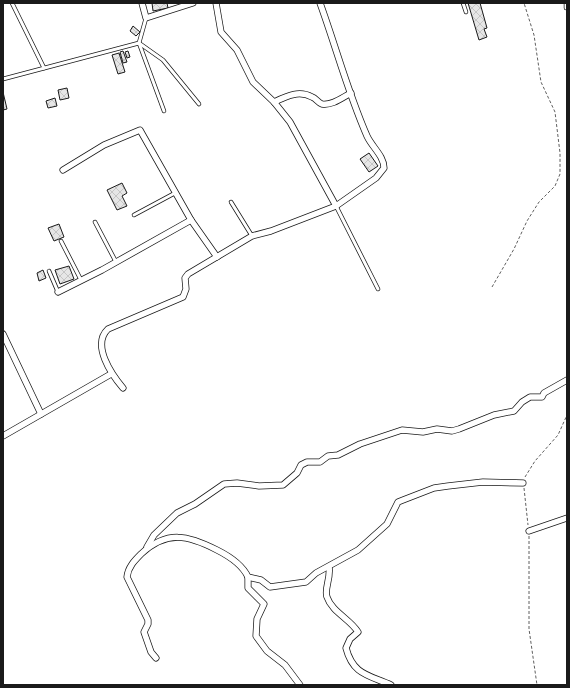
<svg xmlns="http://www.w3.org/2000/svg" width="570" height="688" viewBox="0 0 570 688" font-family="Raleway,sans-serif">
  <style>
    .building { fill: url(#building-cross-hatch); stroke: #1a1a1a }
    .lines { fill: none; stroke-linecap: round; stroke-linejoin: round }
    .lane-casing { stroke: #1a1a1a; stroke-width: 4.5 }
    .street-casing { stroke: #1a1a1a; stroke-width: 7 }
    .path { stroke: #5f5f5f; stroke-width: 1; stroke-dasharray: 3 2; stroke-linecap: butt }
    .lane { stroke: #fff; stroke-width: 3 }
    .street { stroke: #fff; stroke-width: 5.5 }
  </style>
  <defs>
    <pattern id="building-cross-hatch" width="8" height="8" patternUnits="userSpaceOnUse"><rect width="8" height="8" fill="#e6e6e6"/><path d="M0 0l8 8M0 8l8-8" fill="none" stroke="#c5c5c5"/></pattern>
  </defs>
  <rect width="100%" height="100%" fill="#fff"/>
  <g class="building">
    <polygon points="152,3 167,3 168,8 153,11"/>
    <polygon points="468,3 480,3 487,28 484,29 487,37 479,40"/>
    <polygon points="133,26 140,32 136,36 130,31"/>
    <polygon points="123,51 127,62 123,63 120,52"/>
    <polygon points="128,51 130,57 127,58 125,52"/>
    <polygon points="119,53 125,72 118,74 112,55"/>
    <polygon points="67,88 69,98 60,100 58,90"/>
    <polygon points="3,92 7,109 3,110"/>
    <polygon points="55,98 57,106 48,108 46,101"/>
    <polygon points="369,153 378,166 369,172 360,159"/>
    <polygon points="122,183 127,193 122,196 127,206 117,210 107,190"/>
    <polygon points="59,224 64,237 54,241 48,228"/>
    <polygon points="69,266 74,279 60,284 55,270"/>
    <polygon points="43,270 46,278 39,281 37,273"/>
  </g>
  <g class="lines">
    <g class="lane-casing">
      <g id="lane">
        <polyline points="12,3 44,68"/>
        <polyline points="463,3 466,12"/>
        <polyline points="566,3 566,8"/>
        <polyline points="146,18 139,43 164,111"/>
        <polyline points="3,79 139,43 163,60 199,104"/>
        <polyline points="231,202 252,236"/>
        <polyline points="336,206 378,289"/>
        <polyline points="134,215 175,193"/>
        <polyline points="95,222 116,262"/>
        <polyline points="61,241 81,280"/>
        <polyline points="49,271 58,292"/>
      </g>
    </g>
    <g class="street-casing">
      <g id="street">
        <polyline points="142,3 146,18 193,3"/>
        <polyline points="216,3 221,32 237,50 253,82 274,102 290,122 336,206"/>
        <path d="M274,102C287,96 299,90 312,97C316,98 318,103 322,104C332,106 343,97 351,93"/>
        <polyline points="63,170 104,145 140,130 191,220 217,257"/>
        <polyline points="58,292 102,270 191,220"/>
        <polyline points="3,334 41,414"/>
        <path d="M123,388C112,375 91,345 108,329L183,297L186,289L185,278L188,274L252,236L271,231L336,206L376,178L384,168C384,156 372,147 367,136C348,93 336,47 320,3"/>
        <polyline points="3,436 111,374"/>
        <polyline points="529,531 567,518"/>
        <polyline points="147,547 154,535 177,513 195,504 224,484 237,483 259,486 283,485 297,473 301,465 307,462 320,462 328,456 338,455 360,444 402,430 423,432 437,429 452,431 459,429 494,415 514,411 522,402 530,397 542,397 544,393 567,380"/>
        <path d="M329,567C331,578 324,589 327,597C332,612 350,619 358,632L350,639L346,648C353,675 369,675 391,685"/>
        <polyline points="248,577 248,588 264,604 257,619 256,636 267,651 285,665 300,685"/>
        <path d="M156,658L151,652L144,632L148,624V620L127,577C128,567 135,560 141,554C167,530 188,535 217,550C229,556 242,564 248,577L261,580L270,587L306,582L316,573L358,550L387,524L398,502L403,500L434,488L448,486L483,482L523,483"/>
      </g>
    </g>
    <g class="path">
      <polyline points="492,287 514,249 527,221 539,202 555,186 560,174 560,153 555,112 541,82 534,35 524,3"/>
      <polyline points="525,477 535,461 558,435 567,415"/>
      <polyline points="524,488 528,525"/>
      <polyline points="529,536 529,629 537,685"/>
    </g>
    <use href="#lane" class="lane"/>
    <use href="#street" class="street"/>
  </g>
  <rect width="570" height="688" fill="none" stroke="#1a1a1a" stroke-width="8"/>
</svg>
